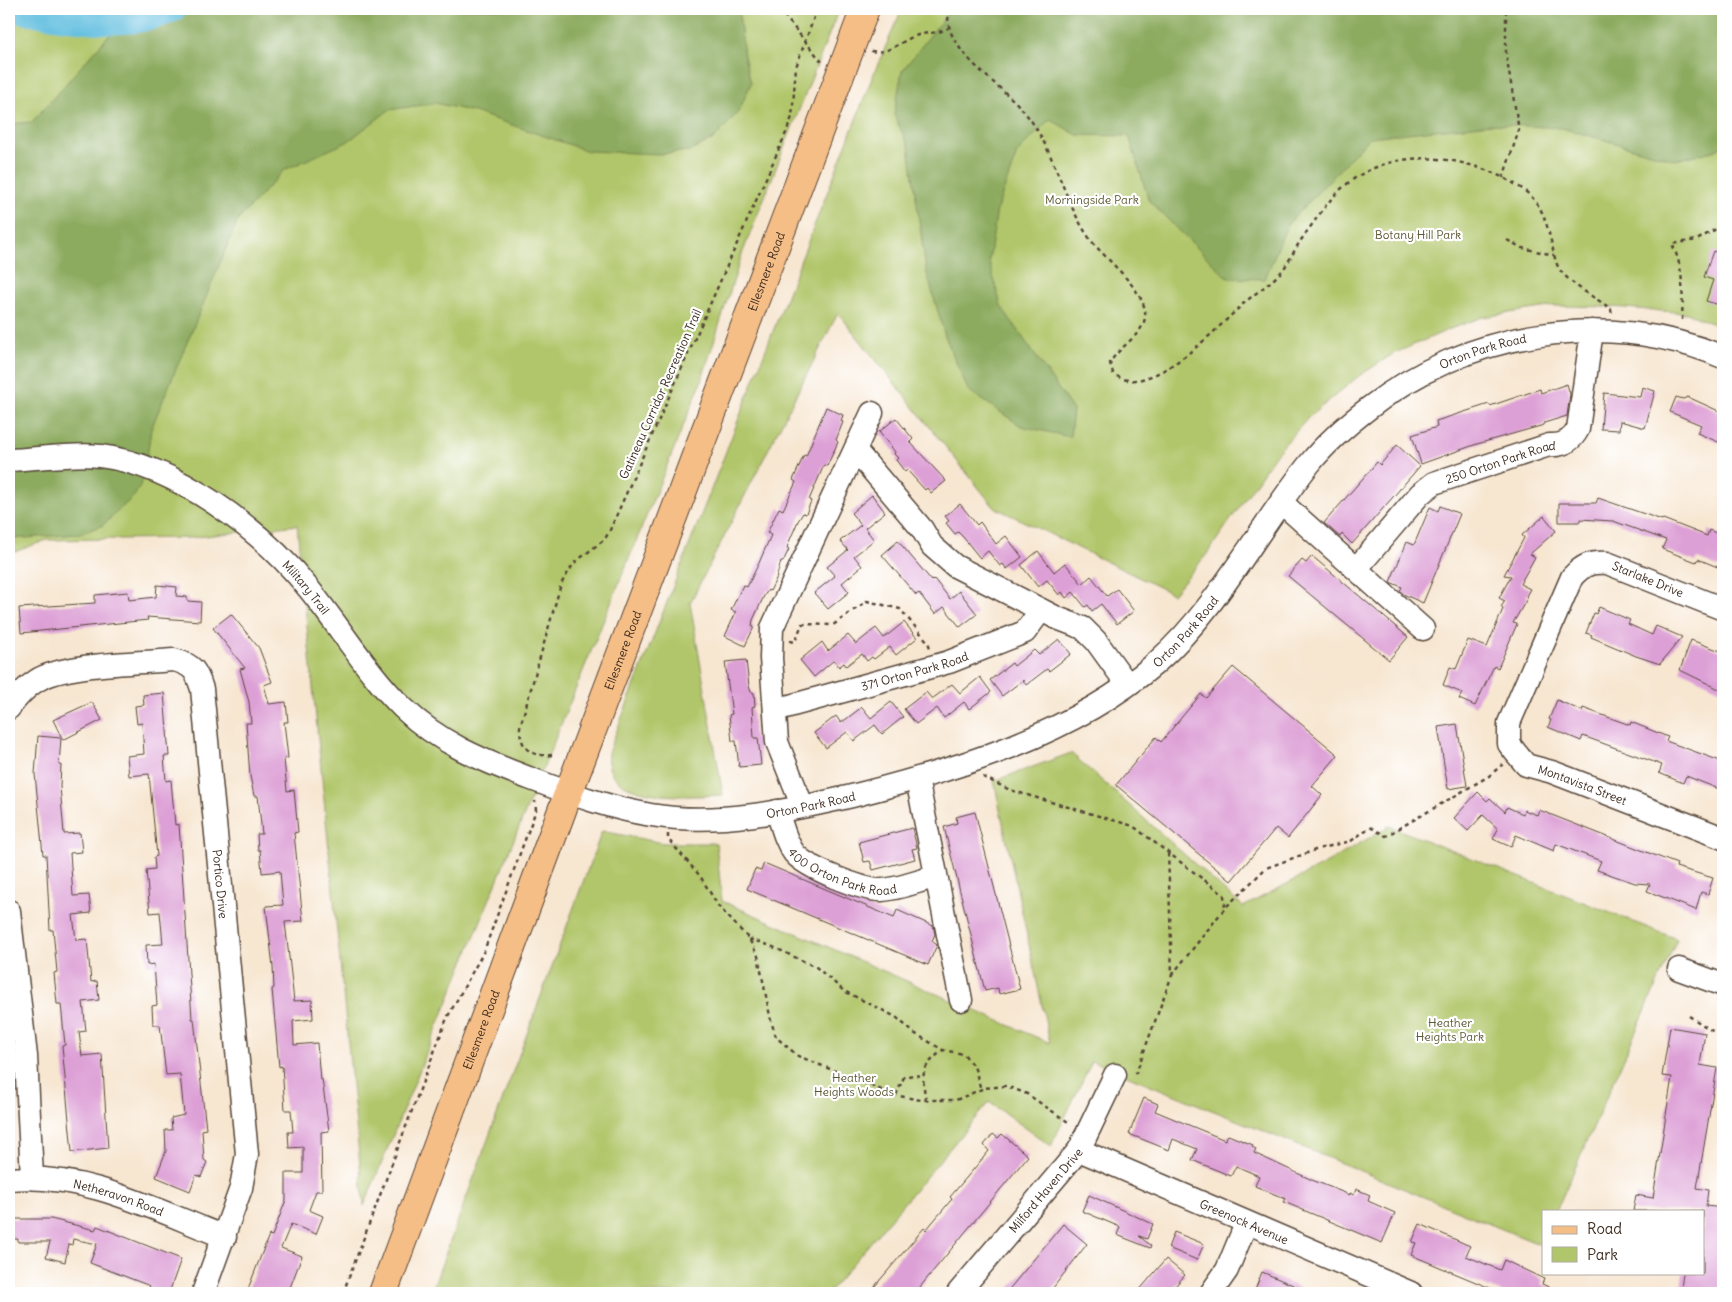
<svg xmlns="http://www.w3.org/2000/svg" width="1732" height="1302" viewBox="0 0 1732 1302" font-family="Delius,sans-serif">
  <style>
    .green { fill: #b1c66b; stroke: #767844 }
    .forest { fill: #8cab5f; stroke: #646a3e }
    .lines { fill: none; stroke-linecap: round; stroke-linejoin: round }
    .river { stroke: #61bedf; stroke-width: 26 }
    .building { fill: #dda0d6 }
    .minor-casing { stroke: #574639; stroke-width: 25 }
    .major-casing { stroke: #574639; stroke-width: 30 }
    .path { stroke: #574639; stroke-width: 2.5; stroke-dasharray: 4 4; stroke-linecap: butt }
    .minor { stroke: #fff; stroke-width: 22 }
    .major { stroke: #f6be87; stroke-width: 28 }
    .labels { text-anchor: middle; dominant-baseline: central; stroke-width: 4.5; stroke-linejoin: round; paint-order: stroke }
    .park-label { font-size: 12px; fill: #5e5935; stroke: #fff }
    .street-label { font-size: 12px; fill: #3b2a1e; stroke: #fff }
  </style>
  <rect width="100%" height="100%" fill="#fff"/>
  <filter id="ink" filterUnits="userSpaceOnUse"><feTurbulence type="fractalNoise" baseFrequency=".02" numOctaves="2"/><feDisplacementMap in="SourceGraphic" scale="10" xChannelSelector="R" yChannelSelector="G"/><feConvolveMatrix kernelMatrix="1 2 1 2 8 2 1 2 1" color-interpolation-filters="sRGB"/></filter>
  <filter id="wash" filterUnits="userSpaceOnUse"><feTurbulence type="fractalNoise" baseFrequency=".0096" numOctaves="4" result="noise"/><feDisplacementMap in="SourceGraphic" scale="20" xChannelSelector="R" yChannelSelector="G"/><feGaussianBlur stdDeviation="1.12" result="paint"/><feColorMatrix in="noise" values="0 0 0 0 0 0 0 0 0 0 0 0 0 0 0 0 0 1.4 0 .05"/><feComposite in="paint" operator="in"/></filter>
  <g filter="url(#wash)">
    <rect width="100%" height="100%" fill="#f7e6d0"/>
    <g class="green">
      <polygon points="9,9 839,9 742,254 700,385 364,1206 297,525 189,538 47,540 9,554"/>
      <path d="M902,9H1723V328L1687,313L1612,307L1555,306L1483,317L1450,329L1393,354L1359,376L1309,417L1276,454L1207,554L1173,594L994,507L838,313L690,603L723,795C692,796 601,804 608,753L874,73Z"/>
      <polygon points="1071,753 1243,907 1327,863 1389,826 1677,939 1556,1211 1543,1211 1543,1240 1541,1245 1092,1061 1051,1146 989,1102 828,1293 431,1293 602,831 663,843 716,843 722,901 1050,1043 994,781"/>
    </g>
    <g class="forest">
      <polygon points="132,9 735,9 739,14 744,56 751,83 739,111 714,139 690,151 660,154 588,151 474,112 435,103 389,110 347,142 284,170 238,220 151,429 144,478 135,495 103,525 80,534 9,539 9,124 32,122"/>
      <polygon points="951,9 1723,9 1723,143 1717,150 1675,160 1562,128 1491,124 1370,137 1287,225 1265,279 1228,278 1149,201 1129,136 1077,135 1050,119 1017,153 997,209 989,261 1001,306 1073,410 1070,437 1021,426 968,390 945,336 926,270 909,147 894,115 902,71"/>
    </g>
    <g class="lines">
      <path class="river" d="M9,9C59,16 126,33 173,9"/>
    </g>
    <g id="blocks">
      <g class="building">
        <polygon points="1713,251 1723,255 1723,306 1706,301 1713,280 1704,277"/>
        <polygon points="1567,384 1570,394 1567,416 1544,423 1544,425 1477,444 1421,464 1412,435 1437,427 1436,421 1489,404 1490,406 1540,389 1541,393"/>
        <polygon points="1642,387 1655,391 1645,428 1620,421 1619,430 1601,429 1604,393 1640,397"/>
        <polygon points="1676,397 1683,399 1688,397 1723,413 1723,444 1697,433 1701,425 1670,412"/>
        <polygon points="826,407 843,415 841,421 843,422 836,440 838,442 827,466 824,465 809,500 811,501 806,514 803,513 798,521 789,542 787,548 789,549 783,562 781,561 776,579 770,591 768,590 764,596 753,620 752,626 754,627 745,646 725,636 736,612 731,610 743,585 747,587 759,563 771,535 767,533 779,508 783,510 796,482 793,480 804,455 806,456"/>
        <polygon points="896,418 913,439 910,442 946,481 931,493 927,488 925,490 907,470 905,472 896,460 898,458 894,454 895,452 879,432"/>
        <polygon points="1397,445 1420,466 1352,544 1342,534 1340,537 1324,523 1377,462 1380,465"/>
        <polygon points="872,495 885,512 865,528 874,540 854,556 862,566 842,583 849,592 828,609 814,593 835,576 827,567 848,550 840,541 861,525 851,513"/>
        <polygon points="1598,498 1662,520 1663,519 1707,536 1709,530 1723,536 1723,559 1720,568 1698,559 1696,562 1662,549 1666,540 1613,521 1580,519 1580,522 1559,522 1559,503 1596,503"/>
        <polygon points="960,504 977,525 980,522 996,544 1006,536 1022,557 1007,569 1003,564 1000,566 988,551 980,558 963,537 958,532 955,534 946,523 949,521 945,516"/>
        <polygon points="1440,506 1460,514 1423,603 1405,595 1400,591 1402,587 1390,582 1407,542 1414,545 1430,507 1438,511"/>
        <polygon points="1544,516 1556,531 1530,554 1535,557 1520,584 1530,589 1526,596 1528,597 1513,623 1517,624 1498,668 1494,666 1475,706 1459,699 1462,693 1443,685 1450,667 1456,669 1468,640 1487,647 1503,609 1501,607 1505,601 1499,598 1511,576 1504,575 1524,538 1522,535"/>
        <polygon points="898,541 932,581 934,579 950,599 959,591 977,614 960,627 944,607 935,614 919,593 916,595 882,555"/>
        <polygon points="1038,551 1054,572 1065,563 1082,584 1091,576 1107,596 1117,589 1134,611 1117,624 1101,604 1092,611 1088,605 1085,607 1073,592 1066,598 1062,592 1059,595 1047,580 1038,587 1021,565"/>
        <polygon points="1312,556 1408,637 1389,660 1288,576 1302,560 1306,563"/>
        <polygon points="157,585 177,587 176,596 187,597 187,601 201,602 200,621 147,617 148,620 21,633 19,608 95,603 95,595 128,592 129,600 156,597"/>
        <polygon points="1599,607 1630,620 1628,624 1652,635 1656,626 1682,637 1660,664 1636,656 1591,637 1592,635 1586,633 1594,613 1596,614"/>
        <polygon points="231,614 259,648 272,682 264,685 269,704 286,702 288,722 284,722 288,758 284,759 287,791 294,790 298,832 294,833 303,921 285,922 294,1001 312,1000 313,1019 293,1021 294,1045 317,1043 320,1080 322,1079 329,1131 321,1132 322,1191 316,1191 309,1210 323,1216 316,1234 291,1224 281,1248 302,1256 288,1293 259,1293 248,1289 269,1235 272,1236 286,1200 286,1173 303,1173 303,1147 289,1148 288,1132 293,1132 291,1110 285,1110 282,1066 279,1067 272,989 274,988 273,967 266,906 283,905 280,871 262,873 260,850 258,850 257,834 262,834 258,796 254,796 250,776 246,723 251,723 249,702 240,669 245,668 213,628"/>
        <polygon points="904,622 917,638 896,655 890,647 874,659 872,657 867,661 862,654 846,666 844,663 839,667 834,660 814,677 800,660 822,642 828,651 848,635 856,644 876,628 884,638"/>
        <polygon points="1059,639 1071,654 1049,671 1047,669 1026,685 1023,680 1002,696 990,680 1012,663 1014,666 1034,650 1039,655"/>
        <polygon points="1691,640 1723,652 1723,691 1680,670"/>
        <polygon points="746,660 749,686 751,692 754,693 755,706 752,707 754,738 758,738 761,765 739,767 736,741 732,741 729,715 732,714 725,662"/>
        <polygon points="1233,667 1338,755 1312,786 1322,795 1288,838 1276,828 1231,881 1116,785 1156,737 1161,742 1201,694 1206,698"/>
        <polygon points="980,677 991,692 969,709 964,702 944,718 937,708 916,724 904,709 926,692 932,699 952,684 960,693"/>
        <polygon points="164,693 169,756 164,756 166,781 171,780 175,825 179,824 192,1019 194,1019 206,1129 202,1130 204,1160 207,1162 201,1177 196,1175 190,1191 156,1177 166,1151 165,1130 172,1130 171,1118 184,1115 180,1074 166,1075 160,1025 153,1025 152,1006 157,1005 154,964 147,965 146,945 163,944 160,912 150,913 146,870 155,869 154,857 157,856 149,774 129,776 127,756 144,754 142,723 137,724 135,706 144,705 143,695"/>
        <polygon points="1557,700 1582,711 1583,708 1616,720 1630,725 1631,722 1668,737 1666,741 1723,762 1723,777 1719,789 1686,776 1683,783 1659,773 1662,765 1583,736 1581,741 1548,727 1551,720 1549,719"/>
        <polygon points="92,702 102,720 63,740 53,720"/>
        <polygon points="891,702 903,717 882,734 875,725 854,741 847,732 826,748 814,733 836,716 841,723 862,707 871,718"/>
        <polygon points="1457,724 1467,786 1448,789 1438,727"/>
        <polygon points="38,736 61,738 59,765 61,765 60,786 64,834 80,833 82,852 70,853 73,896 89,895 91,913 73,915 76,940 87,939 91,982 97,981 99,1000 83,1002 86,1031 79,1032 82,1056 102,1054 108,1148 72,1152 62,1046 65,1045 61,1004 57,1004 54,973 57,972 53,930 50,930 46,855 43,855 35,774"/>
        <polygon points="1478,792 1487,801 1490,798 1505,812 1507,807 1523,814 1524,810 1537,815 1539,810 1677,864 1676,867 1713,878 1708,894 1701,892 1696,910 1647,891 1650,884 1635,883 1597,870 1601,861 1556,844 1554,851 1516,835 1511,847 1493,839 1498,829 1483,815 1468,831 1454,818"/>
        <polygon points="975,812 1020,989 999,994 998,988 985,991 944,827 957,823 956,817"/>
        <polygon points="912,828 917,848 912,849 915,859 873,870 870,861 864,862 859,842"/>
        <polygon points="764,863 894,918 897,910 933,926 935,934 932,941 937,945 928,965 747,889 755,869 761,871"/>
        <polygon points="1670,1027 1705,1033 1700,1065 1717,1068 1697,1188 1708,1190 1706,1206 1723,1208 1723,1273 1720,1293 1681,1289 1683,1273 1703,1273 1703,1211 1633,1211 1636,1195 1653,1198 1672,1077 1662,1076"/>
        <polygon points="1144,1098 1158,1104 1155,1111 1225,1140 1228,1135 1253,1145 1252,1147 1256,1149 1254,1153 1312,1180 1350,1195 1350,1193 1354,1195 1356,1189 1370,1195 1368,1201 1395,1213 1382,1243 1284,1202 1286,1199 1255,1186 1259,1176 1236,1166 1231,1176 1192,1160 1197,1149 1173,1139 1169,1150 1129,1134"/>
        <polygon points="993,1134 998,1138 1002,1134 1028,1156 915,1293 869,1293 924,1228 926,1230 952,1199 950,1197 989,1151 984,1145"/>
        <polygon points="1089,1195 1153,1224 1147,1239 1139,1236 1151,1246 1150,1248 1117,1235 1120,1227 1082,1211"/>
        <polygon points="10,1219 51,1219 95,1230 97,1226 181,1259 169,1293 147,1293 150,1286 90,1263 97,1244 73,1239 72,1245 69,1244 65,1262 46,1257 50,1242 18,1242 18,1239 10,1239"/>
        <polygon points="1063,1224 1087,1244 1049,1293 1006,1293"/>
        <polygon points="1420,1224 1470,1246 1466,1256 1500,1270 1504,1260 1544,1279 1542,1284 1562,1293 1502,1293 1411,1255 1416,1243 1412,1242"/>
        <polygon points="1174,1232 1204,1244 1197,1260 1168,1248"/>
        <polygon points="1166,1259 1185,1275 1169,1293 1137,1293"/>
        <polygon points="1262,1272 1312,1293 1262,1293 1255,1290"/>
      </g>
    </g>
  </g>
  <g filter="url(#ink)">
    <use href="#blocks" fill-opacity="0" stroke="#574639" stroke-width="1"/>
    <g class="lines">
      <g class="minor-casing">
        <g id="minor">
          <polyline points="856,451 922,529 932,546 955,566 1057,618 1083,628 1096,641 1127,684"/>
          <path id="s1" d="M9,460C35,459 75,453 100,456C176,465 262,530 309,589C341,628 367,673 403,708C438,742 481,760 526,777C566,792 608,808 651,815C717,826 788,811 852,796C955,770 1074,734 1156,663C1220,606 1257,529 1310,463C1327,442 1348,424 1369,408C1468,331 1606,308 1723,357"/>
          <polyline points="1282,503 1423,629"/>
          <path id="s2" d="M1357,568L1420,494L1434,483L1549,445C1562,446 1572,441 1578,429L1592,331"/>
          <path id="s3" d="M1723,609L1607,563C1590,562 1583,565 1572,577L1509,723V744L1516,753L1526,765L1552,772L1723,838"/>
          <path id="s4" d="M9,708C17,697 25,688 36,681C63,663 140,663 174,660C193,665 196,670 202,689L247,1154L241,1188L203,1293"/>
          <path id="s5" d="M775,710L949,662L1025,632L1041,610"/>
          <polyline points="917,779 961,1000"/>
          <polyline points="802,805 777,742 771,658 772,628 872,413"/>
          <path id="s6" d="M777,811C782,825 785,841 794,853C806,868 864,891 882,890C899,889 918,881 935,877"/>
          <polyline points="9,911 26,1056 32,1177"/>
          <polyline points="1679,969 1723,985"/>
          <path id="s7" d="M1079,1150L1411,1293"/>
          <path id="s8" d="M9,1179C85,1172 155,1210 225,1237"/>
          <path id="s9" d="M958,1293L1079,1150L1115,1075"/>
          <polyline points="1211,1293 1227,1270 1246,1224"/>
        </g>
      </g>
      <g class="major-casing">
        <g id="major">
          <path id="s10" d="M383,1293L568,794L865,9"/>
        </g>
      </g>
      <g class="path">
        <polyline points="779,9 822,62"/>
        <path d="M950,9C937,45 1000,84 1021,108C1055,146 1061,198 1090,239C1104,258 1142,287 1145,311C1148,334 1119,345 1110,363L1113,373C1147,404 1219,326 1243,304C1255,293 1270,284 1281,272C1288,264 1293,253 1299,243C1308,230 1318,216 1328,203C1372,148 1445,149 1504,178C1539,196 1543,209 1552,245C1554,253 1555,263 1560,270C1572,286 1595,297 1611,309L1612,315"/>
        <path d="M871,51C890,55 901,40 918,35C929,32 938,34 948,28"/>
        <polyline points="1503,178 1519,130 1506,55 1506,9"/>
        <polyline points="1507,240 1522,248 1554,255"/>
        <path d="M1682,320C1683,294 1684,268 1672,244L1697,240L1723,225"/>
        <polyline points="790,641 795,642 802,624 833,625 867,601 900,609 928,642 930,648"/>
        <path d="M552,755C531,757 520,749 520,727L561,584L574,563L605,539L610,530L786,133L792,117L796,67L817,9"/>
        <polyline points="983,777 1010,790 1133,826 1224,895 1225,908"/>
        <polyline points="668,834 668,839 700,876 719,907 749,939 758,956 771,1021 776,1037 798,1056 894,1095 921,1100 956,1100 984,1088 1007,1086 1027,1094 1071,1124"/>
        <polyline points="749,939 771,946 816,967 844,991 896,1017 914,1033 943,1050"/>
        <polyline points="1172,975 1225,908 1266,868 1318,849 1351,841 1370,827 1386,836 1489,776 1503,764"/>
        <polyline points="1689,1016 1714,1032 1723,1033"/>
        <polyline points="1134,1073 1136,1073 1172,975 1168,851"/>
        <polyline points="896,1095 904,1077 913,1075 924,1076"/>
        <path d="M926,1100C921,1073 921,1068 943,1050L964,1054L975,1069L981,1090"/>
        <polyline points="343,1293 447,1018 484,951 536,810 535,801"/>
      </g>
      <use href="#minor" class="minor"/>
      <use href="#major" class="major"/>
    </g>
  </g>
  <g class="labels">
    <g class="park-label">
      <text x="1092" y="199">Morningside Park</text>
      <text x="1418" y="234">Botany Hill Park</text>
      <text x="1450" y="1022">Heather<tspan x="1450" dy="14">Heights Park</tspan></text>
      <text x="854" y="1077">Heather<tspan x="854" dy="14">Heights Woods</tspan></text>
    </g>
    <g class="street-label">
      <text stroke="none"><textPath href="#s10" startOffset="1091">Ellesmere Road</textPath></text>
      <text stroke="none"><textPath href="#s1" startOffset="1769">Orton Park Road</textPath></text>
      <text transform="translate(660 394) rotate(-66)">Gatineau Corridor Recreation Trail</text>
      <text stroke="none"><textPath href="#s2" startOffset="185">250 Orton Park Road</textPath></text>
      <text transform="translate(1648 579) rotate(22)">Starlake Drive</text>
      <text stroke="none"><textPath href="#s1" startOffset="341">Military Trail</textPath></text>
      <text stroke="none"><textPath href="#s1" startOffset="1350">Orton Park Road</textPath></text>
      <text stroke="none"><textPath href="#s10" startOffset="686">Ellesmere Road</textPath></text>
      <text stroke="none"><textPath href="#s5" startOffset="145">371 Orton Park Road</textPath></text>
      <text stroke="none"><textPath href="#s3" startOffset="431">Montavista Street</textPath></text>
      <text stroke="none"><textPath href="#s1" startOffset="930">Orton Park Road</textPath></text>
      <text stroke="none"><textPath href="#s6" startOffset="99">400 Orton Park Road</textPath></text>
      <text stroke="none"><textPath href="#s4" startOffset="418">Portico Drive</textPath></text>
      <text stroke="none"><textPath href="#s10" startOffset="281">Ellesmere Road</textPath></text>
      <text stroke="none"><textPath href="#s9" startOffset="135">Milford Haven Drive</textPath></text>
      <text stroke="none"><textPath href="#s8" startOffset="112">Netheravon Road</textPath></text>
      <text stroke="none"><textPath href="#s7" startOffset="180">Greenock Avenue</textPath></text>
    </g>
  </g>
  <rect width="1732" height="1302" fill="none" stroke="#fff" stroke-width="30"/>
  <rect x="1542" y="1210" width="162" height="65" fill="#ffffff" stroke="#b1aaa5"/>
  <rect x="1552" y="1226" width="25" height="8" fill="#f6be87" stroke="#b1aaa5"/>
  <text x="1587" y="1234" font-size="15" fill="#3b2a1e">Road</text>
  <rect x="1552" y="1247" width="25" height="15" fill="#b1c66b" stroke="#b1aaa5"/>
  <text x="1587" y="1260" font-size="15" fill="#3b2a1e">Park</text>
</svg>
